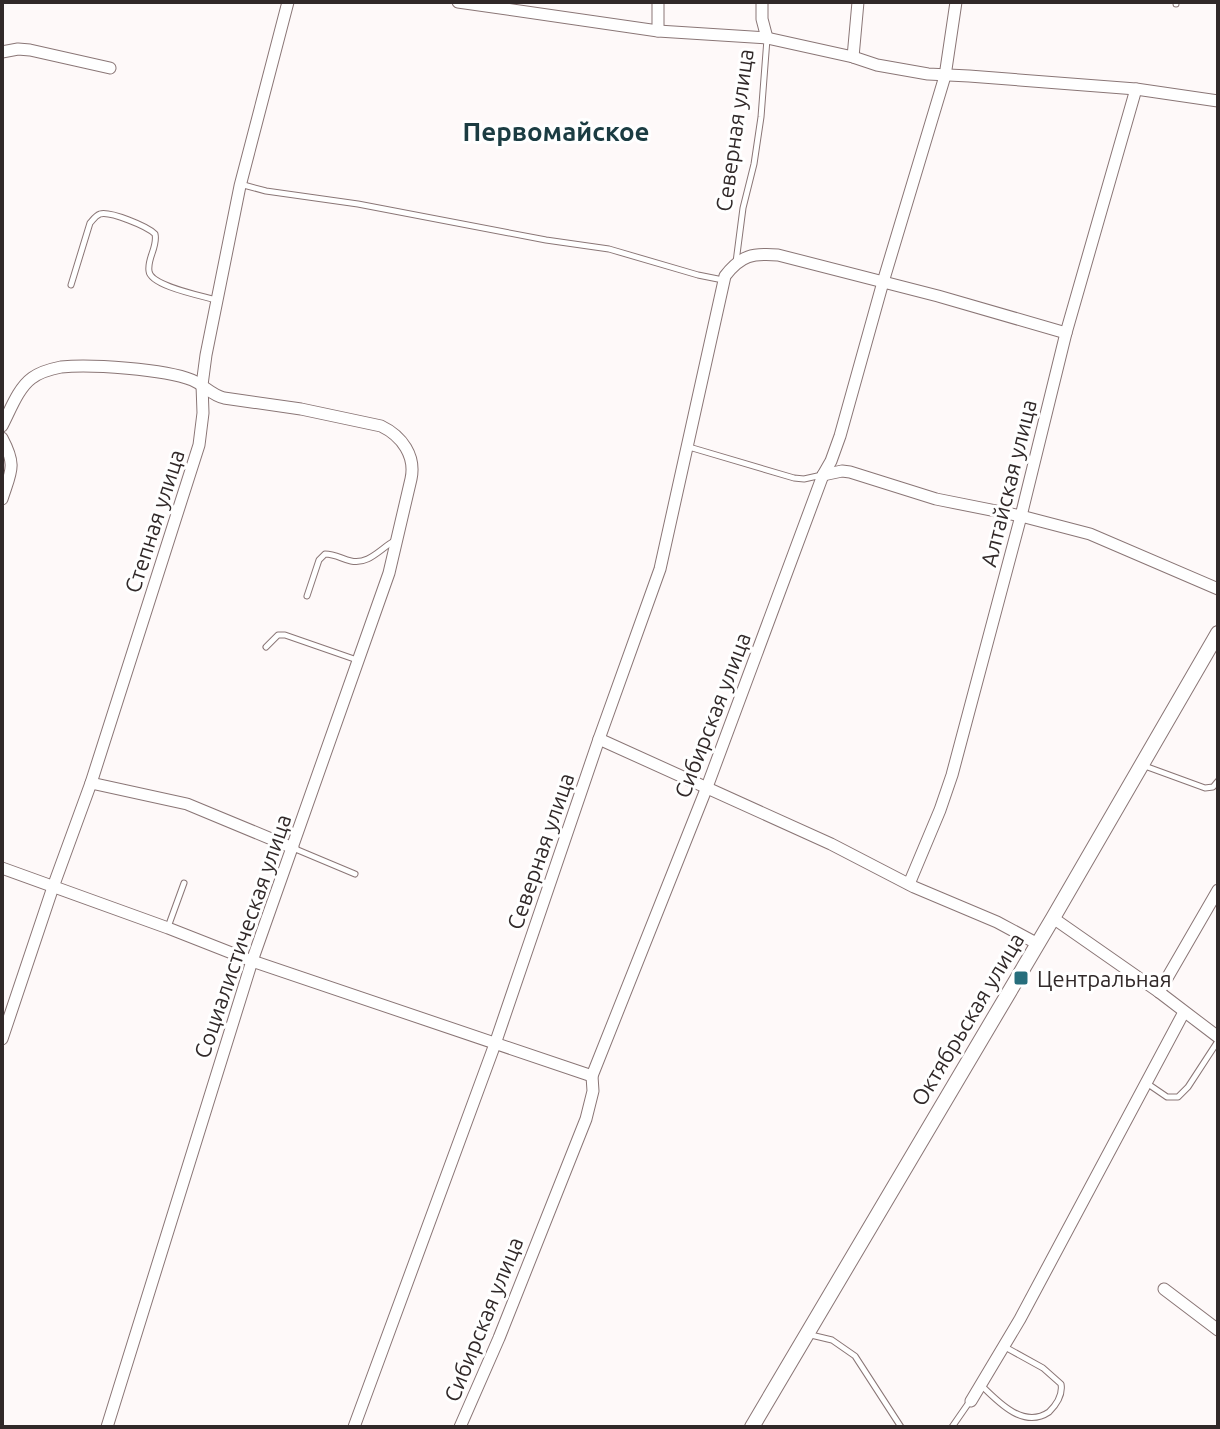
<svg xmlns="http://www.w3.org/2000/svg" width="1220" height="1429" viewBox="0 0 1220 1429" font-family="Ubuntu,sans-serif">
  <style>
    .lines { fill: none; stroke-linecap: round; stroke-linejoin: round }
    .service-casing { stroke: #8a7676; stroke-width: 7 }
    .minor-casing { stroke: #8a7676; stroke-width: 13 }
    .tertiary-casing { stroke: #8a7676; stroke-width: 16 }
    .service { stroke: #fff; stroke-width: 5 }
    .minor { stroke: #fff; stroke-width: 11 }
    .tertiary { stroke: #fff; stroke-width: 14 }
    .poi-dot { fill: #276e7c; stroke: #fff; stroke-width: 3 }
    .labels { text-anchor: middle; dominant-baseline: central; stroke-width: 6; stroke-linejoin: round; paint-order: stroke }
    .street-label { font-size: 22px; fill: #312929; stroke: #fff }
    .poi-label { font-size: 22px; fill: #312929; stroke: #fff; text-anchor: start }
    .quarter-label { font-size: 26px; font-weight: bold; fill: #1b3c42; stroke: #fff }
  </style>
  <rect width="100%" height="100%" fill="#fef9f9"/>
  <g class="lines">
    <g class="service-casing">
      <g id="service">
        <polyline points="1176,4 1176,2"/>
        <polyline points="240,184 266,191 358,204 546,240 609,249 698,275 723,280"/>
        <polyline points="736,262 743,208 754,164 761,117 767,39"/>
        <path d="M71,285L90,223C93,220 95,216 100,214C110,211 147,226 155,234C158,247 147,258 149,271C150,286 203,296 216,300"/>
        <polyline points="689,447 794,478 804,479 822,475"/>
        <path d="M307,596L319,560L325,554C335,554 342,559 351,561C368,565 380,549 394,541"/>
        <polyline points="266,647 278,635 285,635 357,660"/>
        <polyline points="1142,765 1205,788 1213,787 1218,781"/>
        <polyline points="293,848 355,874"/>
        <polyline points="168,927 184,883"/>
        <polyline points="1148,1084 1167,1097 1178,1097 1188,1087 1218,1041"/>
        <polyline points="811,1335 832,1340 855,1356 901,1427"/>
        <path d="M981,1385C999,1403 1024,1429 1049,1412C1057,1404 1063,1395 1061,1384L1043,1368L1005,1347"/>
        <polyline points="952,1427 970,1401"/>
      </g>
    </g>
    <g class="minor-casing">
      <g id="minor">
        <polyline points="458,2 658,31 767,38 853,57 877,65 928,74 969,76 1136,89 1218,101"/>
        <polyline points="762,2 762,19 767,38"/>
        <polyline points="658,31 658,2"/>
        <polyline points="2,52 18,49 30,50 110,68"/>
        <polyline points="853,57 858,2"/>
        <path d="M2,426C10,411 18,388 32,378C40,372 51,369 61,367C91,364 164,369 192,380C204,385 211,395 224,398L301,409L381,426C402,436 416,456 411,479L389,573L252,961L107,1427"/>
        <path d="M2,438C17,466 11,471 2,499"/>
        <polyline points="823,475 842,471 850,472 936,499 1021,516 1090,534 1218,589"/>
        <polyline points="599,739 831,844 914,887 997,922 1038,944"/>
        <polyline points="91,783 187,804 293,848"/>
        <polyline points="2,868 168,928 252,961 592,1076"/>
        <polyline points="909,884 940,810 952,775 1021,516 1066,333 1136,89"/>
        <polyline points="1053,918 1159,992 1218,1037"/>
        <polyline points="1159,992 1218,890"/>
        <polyline points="2,1039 53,887 91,783 199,445 203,413 202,385 206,355 240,186 288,2"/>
        <polyline points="1164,1289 1218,1330"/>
        <polyline points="971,1401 1020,1319 1184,1012"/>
        <path d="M354,1427L495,1044L599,739L660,569L725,276C741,255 753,253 778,255L938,296L1066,333"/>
        <polyline points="460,1427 499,1338 586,1119 593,1091 592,1076 707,787 823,475 831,461 840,436 883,282 945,76 956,2"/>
      </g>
    </g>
    <g class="tertiary-casing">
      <polyline id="tertiary" points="752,1427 1053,918 1218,633"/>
    </g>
    <use href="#service" class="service"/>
    <use href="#minor" class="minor"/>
    <use href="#tertiary" class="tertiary"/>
  </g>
  <rect class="poi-dot" x="1013" y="970" width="16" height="16" rx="4"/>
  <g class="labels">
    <g class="street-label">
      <text transform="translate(734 130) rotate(-82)">Северная улица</text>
      <text transform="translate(1008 483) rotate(-76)">Алтайская улица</text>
      <text transform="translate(154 521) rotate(-72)">Степная улица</text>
      <text transform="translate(712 715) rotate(-69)">Сибирская улица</text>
      <text transform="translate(540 851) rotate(-71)">Северная улица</text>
      <text transform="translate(242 936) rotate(-71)">Социалистическая улица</text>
      <text transform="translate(967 1019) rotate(-59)">Октябрьская улица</text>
      <text transform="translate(483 1319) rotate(-68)">Сибирская улица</text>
    </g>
    <g class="poi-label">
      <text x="1037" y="978">Центральная</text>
    </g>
    <g class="quarter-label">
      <text x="556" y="131">Первомайское</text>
    </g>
  </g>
  <rect width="1220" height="1429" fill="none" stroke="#312929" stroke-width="8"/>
</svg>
